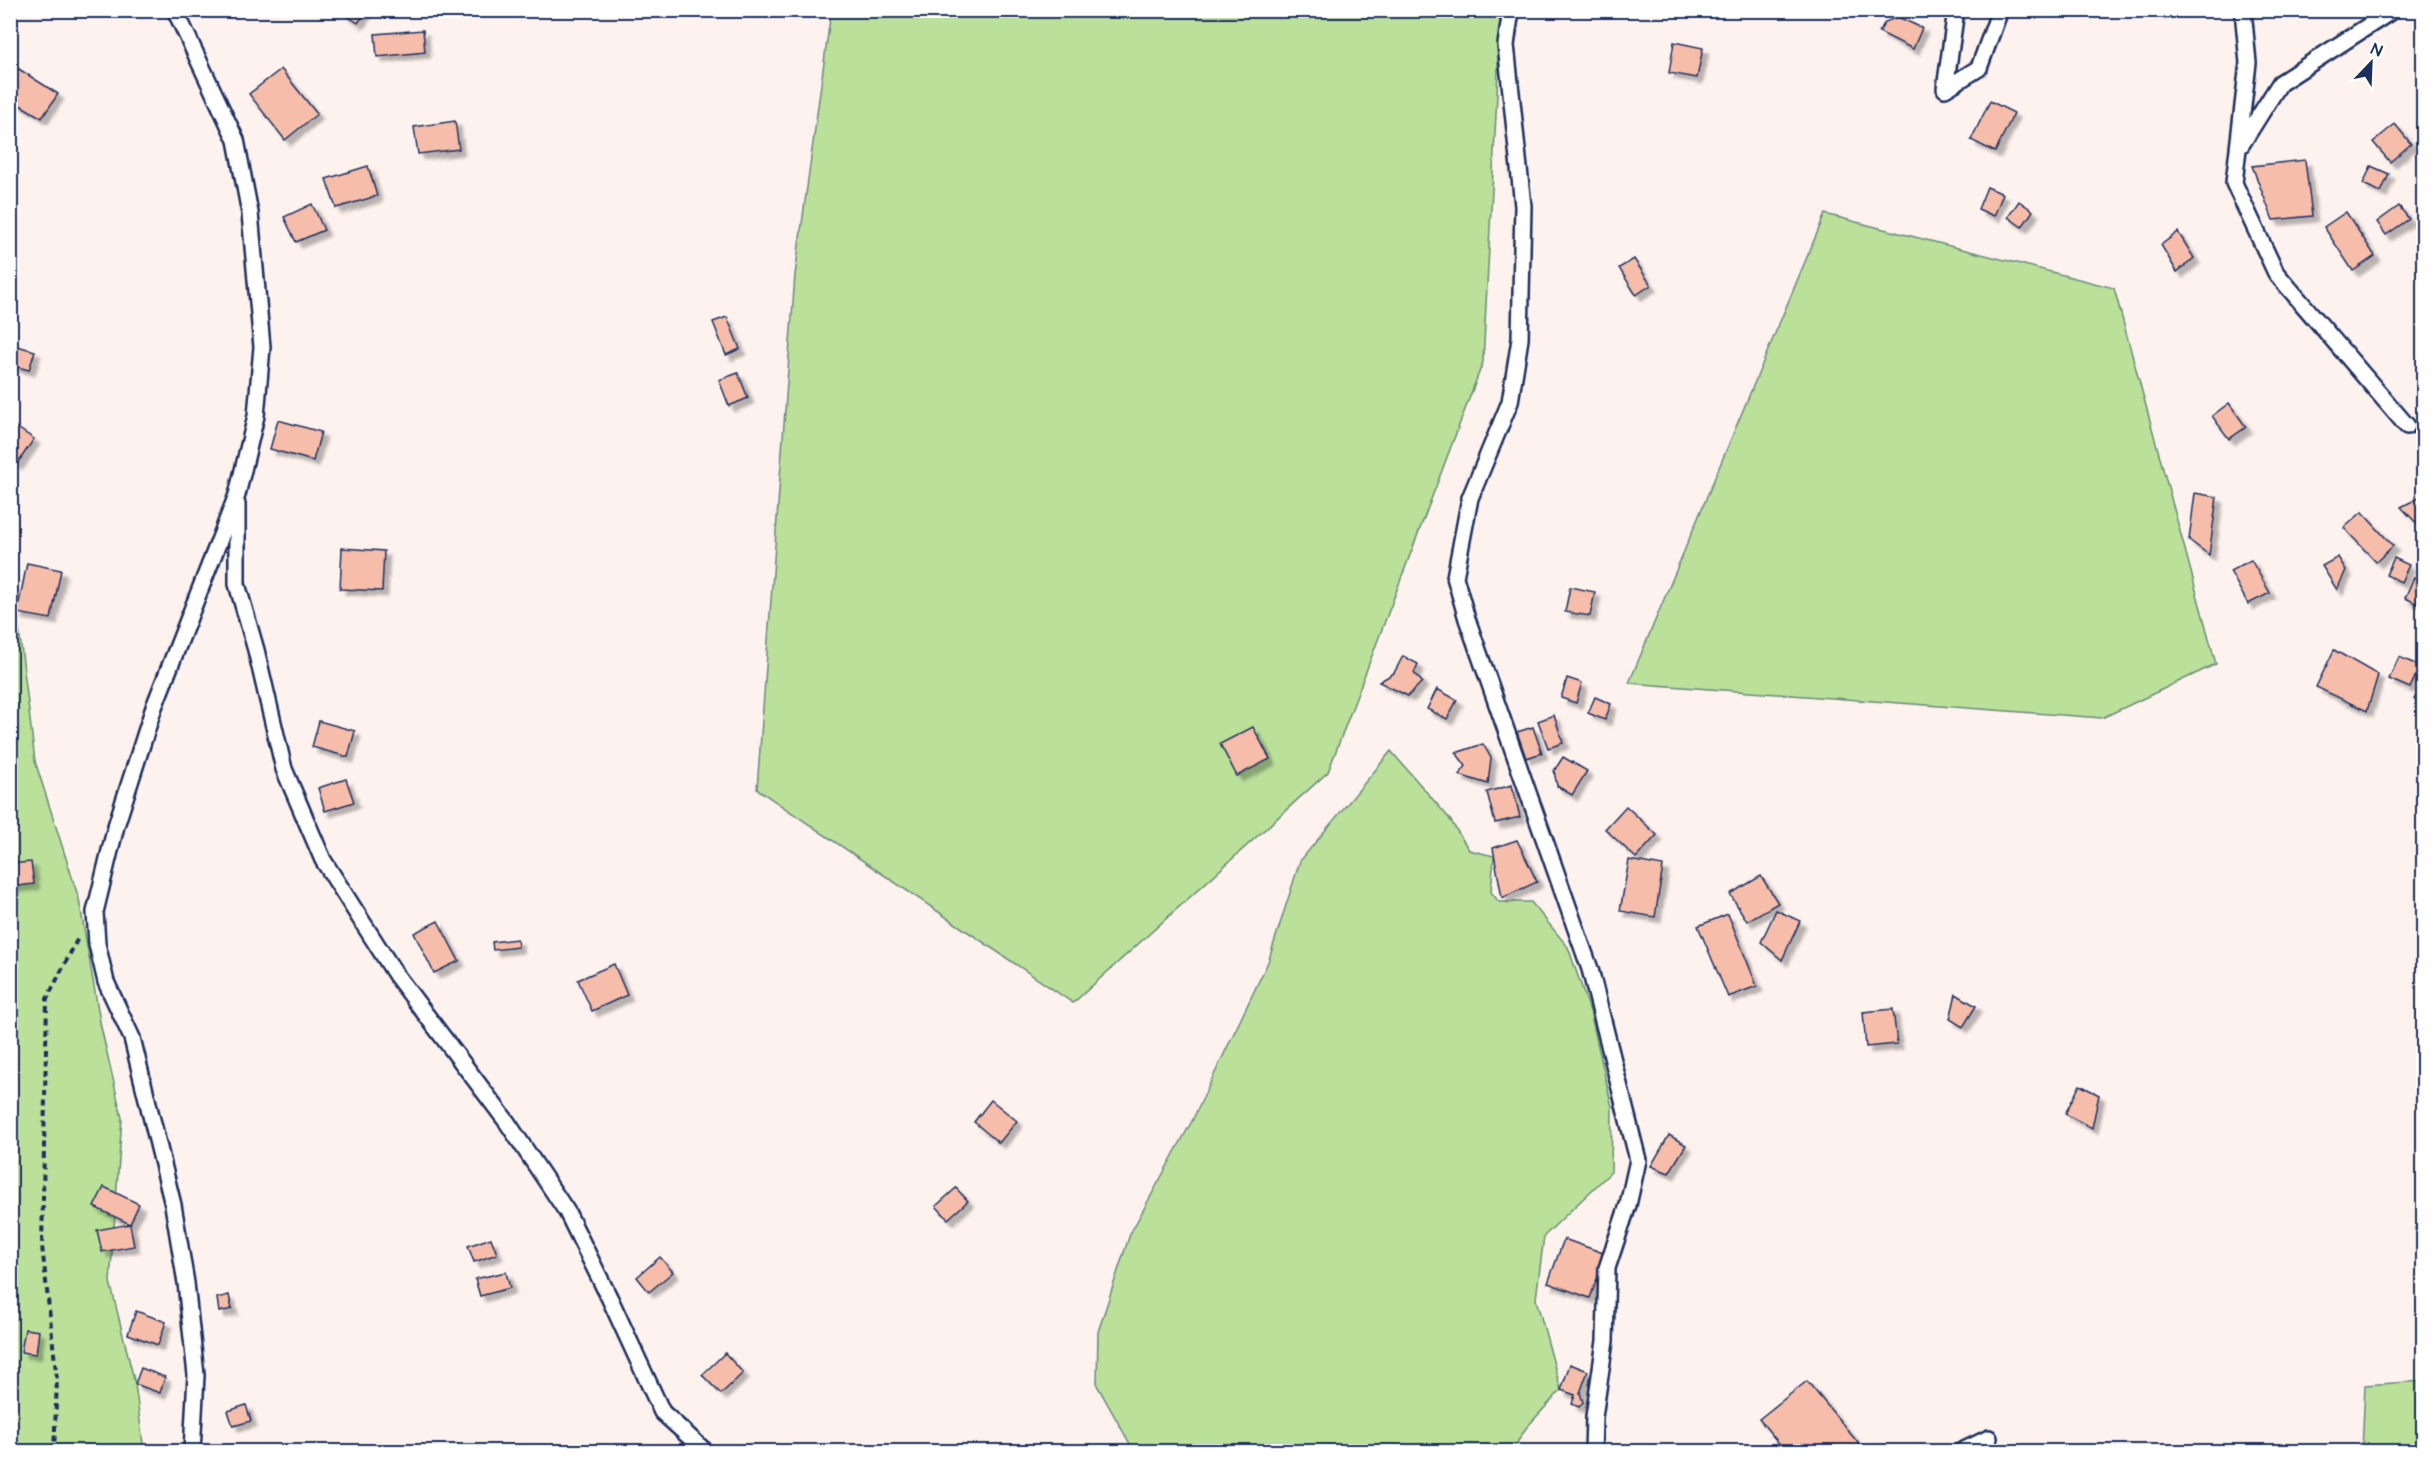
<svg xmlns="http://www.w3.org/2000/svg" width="2434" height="1462" viewBox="0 0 2434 1462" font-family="'Architects Daughter',sans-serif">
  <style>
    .green { fill: #bae09a; stroke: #6a887c; stroke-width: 1.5 }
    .building { fill: #f6bdab; stroke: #1b2f5e; stroke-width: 1.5; filter: url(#shadow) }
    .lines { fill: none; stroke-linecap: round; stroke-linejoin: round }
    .street-casing { stroke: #1b2f5e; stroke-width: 20 }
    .path { stroke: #1b2f5e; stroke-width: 4; stroke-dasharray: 6 4.5; stroke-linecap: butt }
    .street { stroke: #fff; stroke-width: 15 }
  </style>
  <defs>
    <filter id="shadow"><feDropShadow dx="5.5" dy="5.5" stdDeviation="1.5" flood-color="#0004"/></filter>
  </defs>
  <rect width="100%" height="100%" fill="#fdf2ee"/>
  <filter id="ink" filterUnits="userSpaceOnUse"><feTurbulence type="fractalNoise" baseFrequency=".0167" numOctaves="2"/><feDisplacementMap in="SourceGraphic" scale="12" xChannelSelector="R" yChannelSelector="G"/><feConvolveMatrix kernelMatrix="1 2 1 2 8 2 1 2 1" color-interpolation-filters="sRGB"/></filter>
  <g filter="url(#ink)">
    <g class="green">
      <polygon points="831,11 1500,11 1497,95 1483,362 1328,772 1073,1003 757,789 795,275"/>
      <polygon points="1825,214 2114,288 2216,664 2102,718 1629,683"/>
      <polygon points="10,613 17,613 35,761 79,899 101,1027 122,1118 110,1282 135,1384 144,1451 11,1451"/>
      <polygon points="1391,751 1449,818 1469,850 1494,856 1491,892 1499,902 1531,902 1568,947 1590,1011 1612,1107 1611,1172 1544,1236 1536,1299 1561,1390 1526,1428 1512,1451 1134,1451 1097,1385 1098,1332 1130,1234 1192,1121 1268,962 1300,861"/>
      <polygon points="2423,1381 2423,1451 2362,1451 2365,1385"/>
    </g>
    <g class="building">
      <polygon points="345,10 367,10 358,23 343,13"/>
      <polygon points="1898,17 1922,28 1913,49 1879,32 1885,22"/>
      <polygon points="423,30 425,52 377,57 375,34"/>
      <polygon points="1674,42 1703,48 1697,78 1669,73"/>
      <polygon points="11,64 58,94 42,118 10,99"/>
      <polygon points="281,69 317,114 285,140 249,94"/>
      <polygon points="1990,101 2014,113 1995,152 1971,140"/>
      <polygon points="455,121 459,149 418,154 414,127"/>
      <polygon points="2395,124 2411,144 2390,162 2373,142"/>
      <polygon points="2305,160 2312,216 2273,220 2252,166"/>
      <polygon points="368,166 377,196 336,208 326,179"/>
      <polygon points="2371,166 2389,174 2381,192 2363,184"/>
      <polygon points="1987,187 2003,194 1994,216 1978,209"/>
      <polygon points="2019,201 2033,211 2022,227 2008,217"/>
      <polygon points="312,204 324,230 296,242 284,217"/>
      <polygon points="2399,206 2409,219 2386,235 2377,222"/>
      <polygon points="2346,212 2375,256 2353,271 2324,227"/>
      <polygon points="2178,232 2194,258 2177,272 2161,245"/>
      <polygon points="1634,259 1651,285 1636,295 1619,268"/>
      <polygon points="727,317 740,349 726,355 713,322"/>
      <polygon points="10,344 35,351 29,370 10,365"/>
      <polygon points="738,373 748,398 729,406 719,380"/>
      <polygon points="2229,403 2246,427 2229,439 2212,416"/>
      <polygon points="278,420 321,432 313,461 270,449"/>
      <polygon points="10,423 34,439 17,464 10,460"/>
      <polygon points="2195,493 2217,497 2209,555 2189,540"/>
      <polygon points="2422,496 2424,497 2424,531 2401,507"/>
      <polygon points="2362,512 2393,546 2376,562 2344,528"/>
      <polygon points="342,548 384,551 382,591 340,589"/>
      <polygon points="2338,557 2346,570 2337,590 2322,566"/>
      <polygon points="2394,558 2409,565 2401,582 2386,575"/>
      <polygon points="2251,560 2270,593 2248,604 2230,571"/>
      <polygon points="27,563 61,570 51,619 17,613"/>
      <polygon points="2414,577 2424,582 2422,606 2405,598"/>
      <polygon points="1570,587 1595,592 1590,616 1565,612"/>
      <polygon points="2334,650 2378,675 2367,711 2316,687"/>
      <polygon points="1403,656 1418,664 1414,673 1422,682 1408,696 1379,682 1394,673"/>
      <polygon points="2399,657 2420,666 2410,688 2389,679"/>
      <polygon points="1567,678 1582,683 1576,703 1561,698"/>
      <polygon points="2424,685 2424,712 2414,699"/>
      <polygon points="1437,689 1457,700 1447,719 1427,709"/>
      <polygon points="1595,697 1611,704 1605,720 1588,713"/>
      <polygon points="1554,715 1563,743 1548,748 1538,721"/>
      <polygon points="319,721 355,731 348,757 312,747"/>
      <polygon points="1253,727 1270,759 1237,776 1220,744"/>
      <polygon points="1533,727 1542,753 1526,758 1517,732"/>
      <polygon points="1483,744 1491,758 1488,784 1459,775 1466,766 1456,753"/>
      <polygon points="1563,757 1587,771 1572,795 1557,786 1554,771"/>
      <polygon points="346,779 354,802 325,811 318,788"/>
      <polygon points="1512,785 1520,817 1495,823 1487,792"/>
      <polygon points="1626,806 1657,835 1636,858 1605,829"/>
      <polygon points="1517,840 1537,882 1502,898 1493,848"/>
      <polygon points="1629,860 1663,866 1655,917 1620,911"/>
      <polygon points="31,862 34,884 10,887 10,864"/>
      <polygon points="1761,876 1778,903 1747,921 1730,894"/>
      <polygon points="1776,910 1800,921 1782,960 1761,942"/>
      <polygon points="1728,914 1757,986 1728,997 1698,926"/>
      <polygon points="438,921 459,961 434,973 414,933"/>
      <polygon points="517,939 518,947 493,950 492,942"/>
      <polygon points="614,964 627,995 592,1011 578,980"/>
      <polygon points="1956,994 1976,1006 1963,1027 1950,1019"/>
      <polygon points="1893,1009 1897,1044 1866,1047 1863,1012"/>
      <polygon points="2080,1085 2099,1095 2092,1128 2065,1114"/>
      <polygon points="991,1100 1017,1121 999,1143 974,1122"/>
      <polygon points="1669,1135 1686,1145 1669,1173 1651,1166"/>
      <polygon points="104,1187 139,1204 130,1224 94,1207"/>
      <polygon points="956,1188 968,1201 948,1219 936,1206"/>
      <polygon points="130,1224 134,1246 102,1252 97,1230"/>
      <polygon points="491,1238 497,1254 474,1262 468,1246"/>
      <polygon points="1564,1239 1606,1254 1590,1298 1548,1283"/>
      <polygon points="660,1257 673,1272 649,1292 637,1277"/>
      <polygon points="506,1272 510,1288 480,1296 475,1279"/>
      <polygon points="229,1295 232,1309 219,1312 217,1298"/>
      <polygon points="136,1311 166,1322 158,1345 128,1334"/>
      <polygon points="25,1329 39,1331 36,1354 21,1352"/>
      <polygon points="725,1353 743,1373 721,1394 702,1375"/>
      <polygon points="1570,1364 1588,1371 1580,1393 1583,1402 1579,1407 1572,1404 1575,1395 1561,1390"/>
      <polygon points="141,1368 165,1377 160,1393 135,1384"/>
      <polygon points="1807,1381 1859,1444 1850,1452 1786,1452 1759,1419"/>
      <polygon points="246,1405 251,1421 233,1426 228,1411"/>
    </g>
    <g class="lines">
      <g class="street-casing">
        <g id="street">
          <polyline points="175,10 236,140 250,213 262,347 256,416 237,495 154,707 116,826 95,912 97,944 106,982 132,1038 173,1205 186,1283 196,1375 192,1452"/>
          <polyline points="1511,10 1506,45 1523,206 1520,339 1510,402 1470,498 1455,577 1467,619 1590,969 1638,1160 1628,1205 1607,1268 1605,1341 1594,1417 1593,1452"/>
          <polyline points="1956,10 1945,89 1979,68 2000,10"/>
          <polyline points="2243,10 2248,63 2234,183 2276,273 2407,426"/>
          <polyline points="2241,145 2280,83 2393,10"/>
          <polyline points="237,504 237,584 256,650 284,769 323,860 396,975 507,1122 567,1212 610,1299 662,1412 706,1452"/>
          <polyline points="1960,1452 1989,1438"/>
        </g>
      </g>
      <polyline class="path" points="54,1452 57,1380 42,1246 47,999 79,936"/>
      <use href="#street" class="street"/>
    </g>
  </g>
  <rect width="2434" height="1462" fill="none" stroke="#fff" stroke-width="36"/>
  <rect x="18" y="18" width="2398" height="1426" fill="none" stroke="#1b2f5e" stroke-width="2" filter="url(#ink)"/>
  <g transform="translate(2371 63) rotate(23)" stroke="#ffffff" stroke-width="4.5" paint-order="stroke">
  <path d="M0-4.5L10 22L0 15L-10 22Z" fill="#1b2f5e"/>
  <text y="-9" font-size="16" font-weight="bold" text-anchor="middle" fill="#1b2f5e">N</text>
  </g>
</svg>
